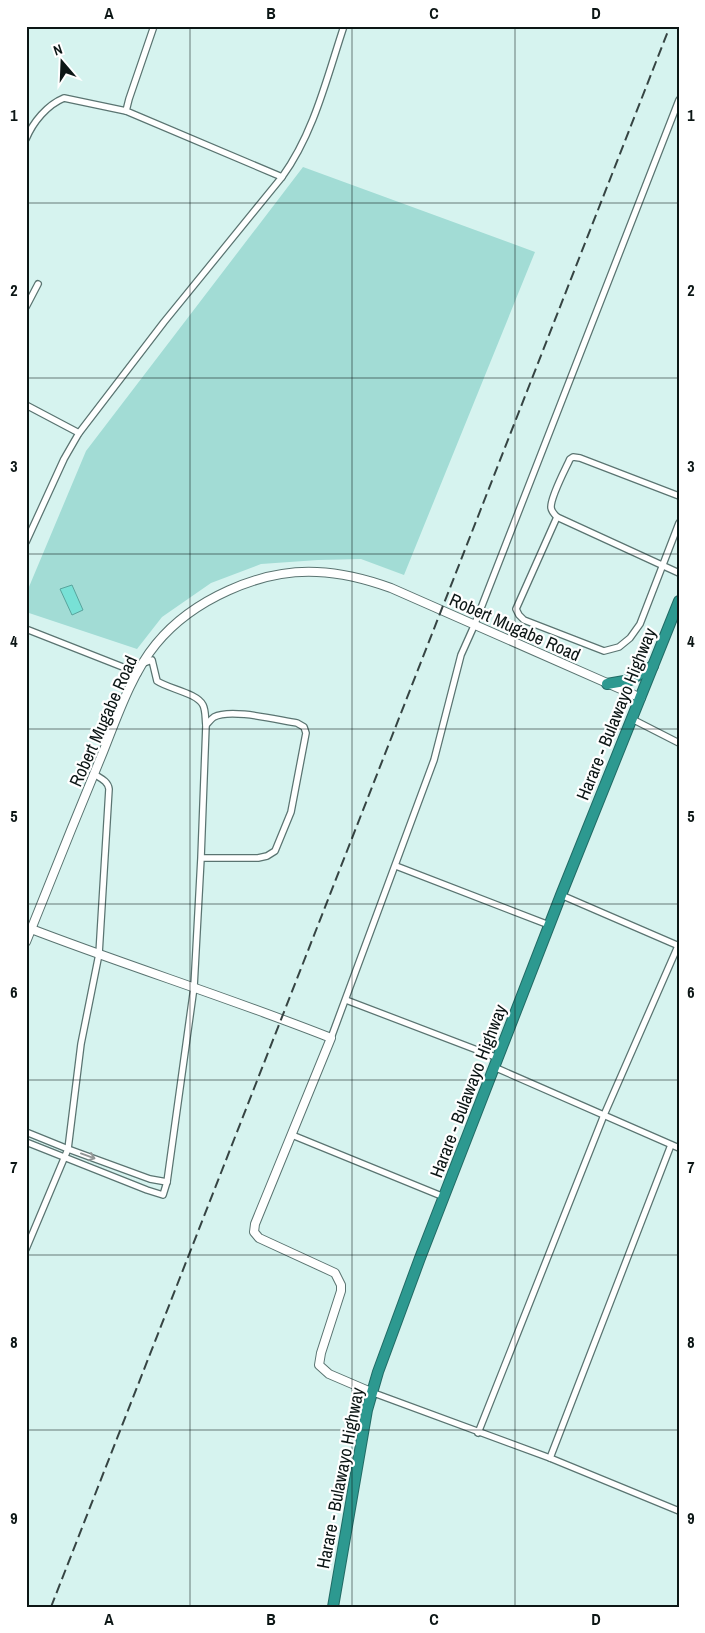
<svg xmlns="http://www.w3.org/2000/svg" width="705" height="1633" viewBox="0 0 705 1633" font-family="'Archivo Narrow',sans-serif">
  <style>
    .green { fill: #a2dcd5 }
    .water { fill: #78e1d6; stroke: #58a49c }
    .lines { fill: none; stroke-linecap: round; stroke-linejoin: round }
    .street-casing { stroke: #5a7471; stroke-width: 8 }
    .secondary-casing { stroke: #5a7471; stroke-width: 10 }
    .highway-casing { stroke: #216b65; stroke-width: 12 }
    .street { stroke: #fff; stroke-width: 5.5 }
    .secondary { stroke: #fff; stroke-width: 8 }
    .highway { stroke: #2d9990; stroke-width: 10 }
    .rail { stroke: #364443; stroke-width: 2; stroke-dasharray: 10 5; stroke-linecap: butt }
    .oneway { stroke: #929696 }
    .grid { fill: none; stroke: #0c1615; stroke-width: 1; stroke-opacity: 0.55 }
    .labels { text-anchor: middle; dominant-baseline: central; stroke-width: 4.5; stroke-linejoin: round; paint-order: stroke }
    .street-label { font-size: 18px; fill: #0c1615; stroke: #fff }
    .neatline { fill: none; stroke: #0c1615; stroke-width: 2 }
    .grid-label { font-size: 16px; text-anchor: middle; font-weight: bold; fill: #0c1615 }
  </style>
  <rect width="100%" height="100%" fill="#d6f3ef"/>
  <polygon class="green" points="303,167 535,252 404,575 361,559 318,560 261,564 211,583 162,617 137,649 26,612 26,594 86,451"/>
  <polygon class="water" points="72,585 83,610 72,615 60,589"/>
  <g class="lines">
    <g class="street-casing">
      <g id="street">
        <polyline points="154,26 129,99 126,111 282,177"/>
        <path d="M26,139C33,122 47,105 64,98L126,111"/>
        <polyline points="26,307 38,284"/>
        <polyline points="26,405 79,433"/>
        <path d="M679,496L580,458L573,457L570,459C565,470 551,496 551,507C551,511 554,514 557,517L516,609L519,615L524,620L604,651L619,647L630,638L640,624L679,523"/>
        <polyline points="557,517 679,573"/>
        <path d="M26,542L64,459L79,433L164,322L282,177C314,133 327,77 344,26"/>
        <polyline points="26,629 138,673"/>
        <path d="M144,663L152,660L157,681C169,689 197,693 203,705C206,711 205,719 206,725"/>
        <polyline points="632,719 679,743"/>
        <polyline points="396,866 549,925"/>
        <polyline points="561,895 679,946"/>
        <polyline points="346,1000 498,1058"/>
        <polyline points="331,1038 434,760 461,655 474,626 679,100"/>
        <polyline points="494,1067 679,1148"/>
        <polyline points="26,1132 68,1149 150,1179 167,1182"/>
        <polyline points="292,1135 444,1197"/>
        <path d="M26,1142L147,1190L163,1195L167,1182L194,987L201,858L206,725C209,722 211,719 214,717C231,708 277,720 297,723L304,727L306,733L291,812L275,851L267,856L258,858H201"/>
        <path d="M26,1249L68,1149L81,1044L99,954L109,789C108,781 100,778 94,774"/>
        <polyline points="371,1392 550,1458 679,1511"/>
        <polyline points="478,1433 604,1115 678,946"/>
        <polyline points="550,1458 671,1145"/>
      </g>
    </g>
    <g class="secondary-casing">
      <g id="secondary">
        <path d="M26,927C127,966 230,998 331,1038L255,1224L254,1232L259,1238L335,1273L341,1285V1291L321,1353L319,1365L329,1374L371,1392"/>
        <path d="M26,942C51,879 77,815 103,752C117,717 132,673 156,644C192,600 260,569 317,572C342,573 366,579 391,588L641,698"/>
      </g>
    </g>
    <g class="highway-casing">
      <g id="highway">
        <polyline points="607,684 630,680 653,666"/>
        <polyline points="333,1607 367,1410 378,1372 420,1258 561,895 679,601"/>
      </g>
    </g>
    <use href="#street" class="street"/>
    <use href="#secondary" class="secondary"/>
    <use href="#highway" class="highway"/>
    <polyline class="rail" points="51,1607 670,26"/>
  </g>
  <defs><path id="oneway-shaft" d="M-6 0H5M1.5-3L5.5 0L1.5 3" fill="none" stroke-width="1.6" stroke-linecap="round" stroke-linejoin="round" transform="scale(1.25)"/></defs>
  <use class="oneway" href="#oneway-shaft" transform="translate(88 1156) rotate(20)"/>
  <path class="grid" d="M190,26V1607M352,26V1607M515,26V1607M26,203H679M26,378H679M26,554H679M26,729H679M26,904H679M26,1080H679M26,1255H679M26,1430H679"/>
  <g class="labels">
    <g class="street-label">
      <text transform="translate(515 627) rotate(24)">Robert Mugabe Road</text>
      <text transform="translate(616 714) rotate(-68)">Harare - Bulawayo Highway</text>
      <text transform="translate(103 721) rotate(-66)">Robert Mugabe Road</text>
      <text transform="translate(468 1091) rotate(-69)">Harare - Bulawayo Highway</text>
      <text transform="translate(340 1478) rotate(-79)">Harare - Bulawayo Highway</text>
    </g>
  </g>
  <rect width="705" height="1633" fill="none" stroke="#ffffff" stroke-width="55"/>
  <g transform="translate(62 62) rotate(341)" stroke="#ffffff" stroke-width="4" paint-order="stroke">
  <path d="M0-4L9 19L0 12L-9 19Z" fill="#0c1615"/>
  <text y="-8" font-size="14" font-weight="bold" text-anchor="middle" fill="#0c1615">N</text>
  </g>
  <rect x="28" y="28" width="650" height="1578" class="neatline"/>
  <g class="grid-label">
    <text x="109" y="19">A</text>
    <text x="271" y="19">B</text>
    <text x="434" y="19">C</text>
    <text x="596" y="19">D</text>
    <text x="14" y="121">1</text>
    <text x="691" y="121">1</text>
    <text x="14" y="296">2</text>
    <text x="691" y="296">2</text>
    <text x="14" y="472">3</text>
    <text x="691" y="472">3</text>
    <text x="14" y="647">4</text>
    <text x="691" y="647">4</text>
    <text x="14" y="822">5</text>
    <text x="691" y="822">5</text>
    <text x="14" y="998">6</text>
    <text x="691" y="998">6</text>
    <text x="14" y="1173">7</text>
    <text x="691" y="1173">7</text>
    <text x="14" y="1348">8</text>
    <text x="691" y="1348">8</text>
    <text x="14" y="1524">9</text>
    <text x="691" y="1524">9</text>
    <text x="109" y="1625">A</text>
    <text x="271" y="1625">B</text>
    <text x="434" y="1625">C</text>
    <text x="596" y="1625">D</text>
  </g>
</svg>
